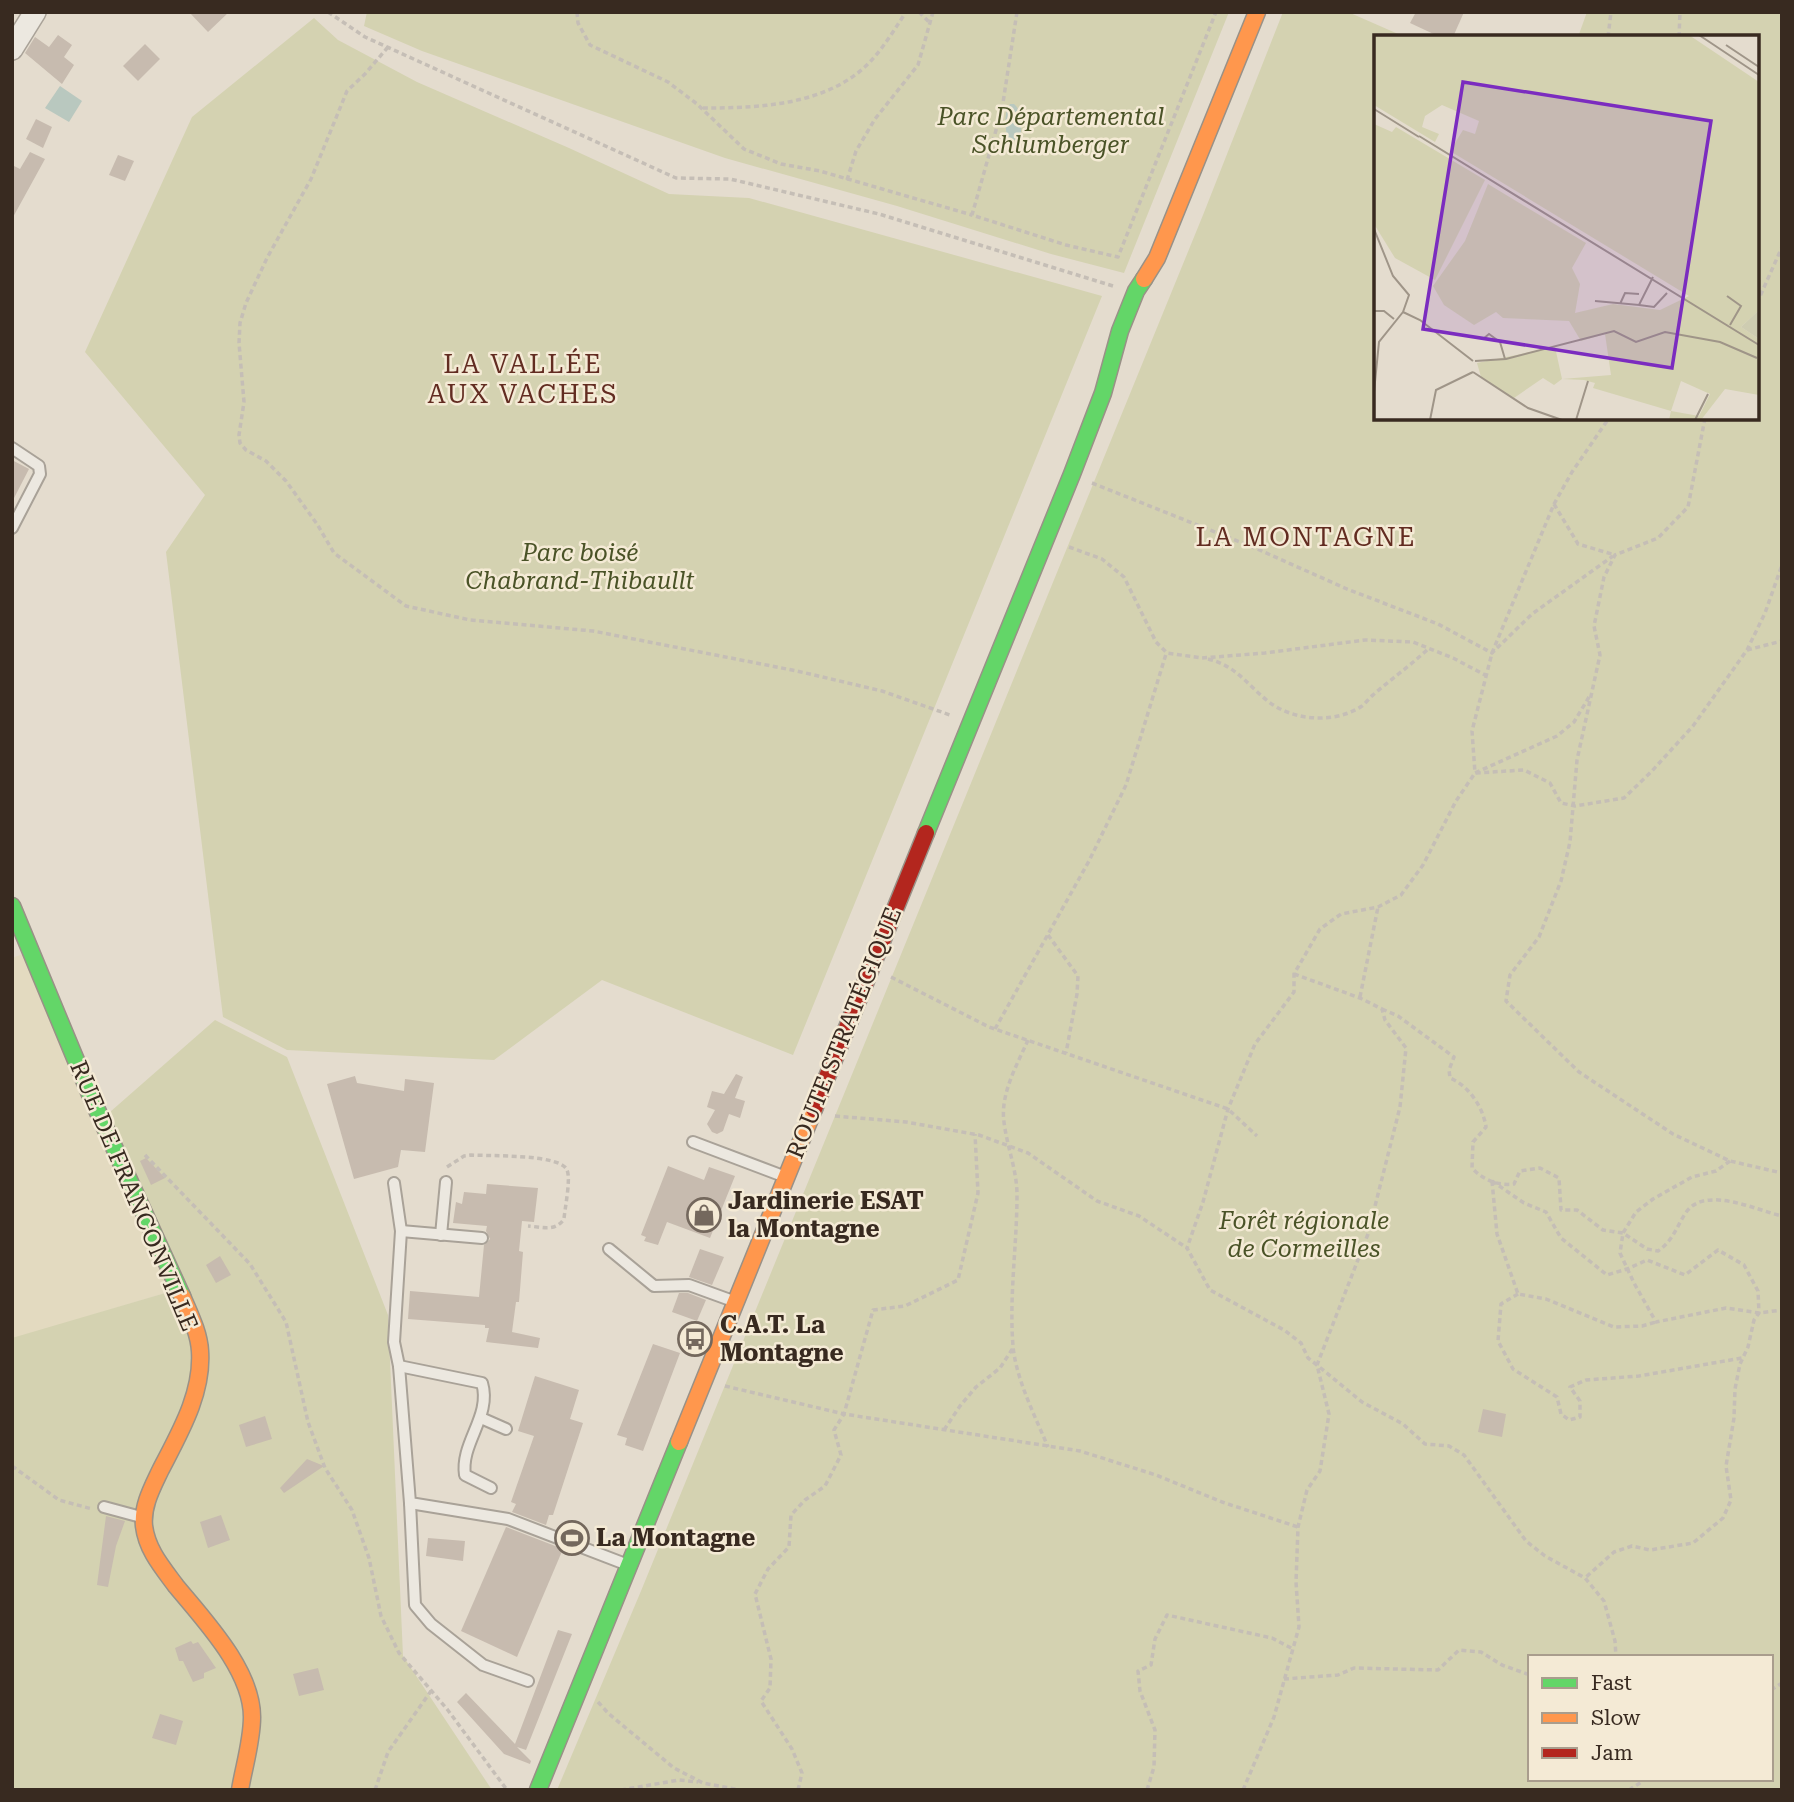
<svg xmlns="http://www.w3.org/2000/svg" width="1794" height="1802" viewBox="0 0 1794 1802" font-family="'Roboto Serif',serif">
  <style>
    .farmland { fill: #e3dac0 }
    .green { fill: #d4d2b1; fill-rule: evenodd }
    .water { fill: #b9c8bf }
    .building { fill: #c7bbaf }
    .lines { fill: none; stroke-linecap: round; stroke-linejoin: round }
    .lane-casing { stroke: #a9a298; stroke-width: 14 }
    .street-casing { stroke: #a9a298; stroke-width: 24 }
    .fast-casing { stroke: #999187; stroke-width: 19 }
    .slow-casing { stroke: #999187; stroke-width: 19 }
    .jam-casing { stroke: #999187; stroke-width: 19 }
    .path { stroke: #c5beb6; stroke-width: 3.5; stroke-dasharray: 5 3.5; stroke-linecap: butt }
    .lane { stroke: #ece8e0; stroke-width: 10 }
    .street { stroke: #ece8e0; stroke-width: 21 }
    .fast { stroke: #63d668; stroke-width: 16 }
    .slow { stroke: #ff974d; stroke-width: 16 }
    .jam { stroke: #b3261e; stroke-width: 16 }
    .labels { text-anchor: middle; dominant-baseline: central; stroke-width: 5; stroke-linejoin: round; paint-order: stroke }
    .park-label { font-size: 24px; font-style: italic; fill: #4a5327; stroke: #f4ead5 }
    .street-label { font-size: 24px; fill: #382a20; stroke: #f4ead5 }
    .poi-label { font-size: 24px; font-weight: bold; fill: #382a20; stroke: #f4ead5; text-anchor: start }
    .neighbourhood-label { font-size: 26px; letter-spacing: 2px; fill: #622c21; stroke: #f4ead5 }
    .inset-road { fill: none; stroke: #9f9588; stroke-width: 2 }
    .view { fill: #7b2cbf; fill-opacity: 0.15; stroke: #7b2cbf; stroke-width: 3.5 }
    .inset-edge { fill: none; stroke: #382a20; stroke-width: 3.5 }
  </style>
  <rect width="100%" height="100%" fill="#e4dcce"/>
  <polygon class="farmland" points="23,954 172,1291 12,1339 12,958"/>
  <g class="green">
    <polygon points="367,12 1229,12 1124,273 1051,254 897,206 725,158 422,51 364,26"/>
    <path d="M1283,12H1348L1405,37H1376V418H1757V37H1578L1587,12H1782V1790H557L641,1591L1203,215ZM1530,1657H1771V1779H1530Z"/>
    <polygon points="314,18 338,40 417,82 569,148 669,194 749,198 1102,296 793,1055 602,980 494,1060 287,1050 223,1017 166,552 205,495 85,352 192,117"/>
    <polygon points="215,1020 287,1057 388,1315 403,1656 492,1790 12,1790 12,1338 172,1291 94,1126"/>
  </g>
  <g class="water">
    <polygon points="60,86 82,101 69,122 45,108"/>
    <path d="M1010,104H1014C1023,112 1022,127 1020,138L1012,141L1007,138C1006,128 1003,113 1010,104Z"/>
  </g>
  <g class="building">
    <polygon points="189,12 229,12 208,32"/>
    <polygon points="1416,12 1464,12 1453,37 1440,37 1410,23"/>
    <polygon points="58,35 72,45 64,57 74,65 62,84 25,53 35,37 49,47"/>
    <polygon points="145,44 160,59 138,81 123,66"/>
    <polygon points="36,119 52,127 43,148 26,139"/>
    <polygon points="30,152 45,159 12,219 12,165 20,169"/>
    <polygon points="118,155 134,161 125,181 109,175"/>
    <polygon points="12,460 29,469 12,502"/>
    <polygon points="736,1074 743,1077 735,1098 745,1101 740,1118 729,1114 723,1131 717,1134 712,1132 707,1124 715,1110 707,1107 712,1091 724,1094"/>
    <polygon points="355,1076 357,1083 404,1091 405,1079 434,1083 425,1152 401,1150 398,1167 354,1179 327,1084"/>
    <polygon points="146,1158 165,1178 151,1185 140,1161"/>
    <polygon points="668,1166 704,1180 709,1167 735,1176 710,1238 667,1222 658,1245 644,1241 646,1237 641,1235"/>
    <polygon points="487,1184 538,1188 534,1222 522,1221 519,1251 523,1252 519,1302 516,1302 512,1332 540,1338 538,1348 486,1342 489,1328 485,1328 485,1325 408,1319 410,1291 479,1297 484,1245 490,1239 486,1231 487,1226 453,1223 456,1202 462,1204 464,1192 486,1194"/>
    <polygon points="700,1249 724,1257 712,1285 689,1277"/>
    <polygon points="220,1256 231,1275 216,1283 206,1265"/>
    <polygon points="679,1293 688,1293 706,1300 697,1321 672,1312"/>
    <polygon points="653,1344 680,1353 643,1451 625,1445 627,1438 617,1435"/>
    <polygon points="535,1376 579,1390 570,1419 583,1423 553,1515 549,1515 546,1525 512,1512 516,1504 511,1502 534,1436 518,1431"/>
    <polygon points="1483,1409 1506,1414 1502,1437 1478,1432"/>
    <polygon points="265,1416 272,1439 246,1447 239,1425"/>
    <polygon points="307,1459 324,1466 284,1493 280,1488"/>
    <polygon points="221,1515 230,1540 208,1548 200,1522"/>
    <polygon points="106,1516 125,1521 116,1546 108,1587 97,1585"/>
    <polygon points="506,1527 563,1549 517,1657 461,1631"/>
    <polygon points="428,1538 465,1541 463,1561 426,1556"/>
    <polygon points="558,1630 572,1634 526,1750 517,1747 531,1761 530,1764 504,1754 457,1702 466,1693 515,1744"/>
    <polygon points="191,1641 193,1644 198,1642 216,1668 204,1673 204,1678 193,1682 183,1661 179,1661 175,1648"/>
    <polygon points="318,1668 324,1690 299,1696 293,1674"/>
    <polygon points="160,1714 183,1721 176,1745 152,1738"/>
  </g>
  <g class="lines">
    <g class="lane-casing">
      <g id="lane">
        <polyline points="12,448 39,466 40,474 12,528"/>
        <polyline points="693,1142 783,1176"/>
        <polyline points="394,1183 401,1231 394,1342 399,1366 410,1503 508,1519 628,1565"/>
        <polyline points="401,1231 482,1238"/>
        <polyline points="441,1235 446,1182"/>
        <polyline points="609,1249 654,1286 689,1285 733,1301"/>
        <path d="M399,1366L482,1383C492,1416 460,1443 465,1475L491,1488"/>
        <polyline points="481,1418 506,1429"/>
        <polyline points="410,1503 415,1605 431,1624 483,1665 528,1681"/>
        <polyline points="104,1507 141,1517"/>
      </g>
    </g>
    <g class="street-casing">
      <polyline id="street" points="12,49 35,12"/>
    </g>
    <g class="fast-casing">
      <g id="fast">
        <polyline points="926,833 1072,474 1103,393 1120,331 1136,291 1144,279"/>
        <polyline points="12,906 92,1099 182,1296"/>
        <polyline points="538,1790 679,1442"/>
      </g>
    </g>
    <g class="slow-casing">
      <g id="slow">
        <polyline points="1144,279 1157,258 1257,12"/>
        <path d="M182,1296C189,1313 199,1332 200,1351C203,1394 179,1434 160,1471C152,1488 142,1506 144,1526C147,1550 162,1567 176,1586C204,1620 252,1670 252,1717C252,1741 244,1766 240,1790"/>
        <polyline points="679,1442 814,1109"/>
      </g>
    </g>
    <g class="jam-casing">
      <polyline id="jam" points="814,1109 926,833"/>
    </g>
    <g class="path">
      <polyline points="328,12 365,37 676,178 730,179 879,214 1113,286"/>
      <polyline points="577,12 578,23 590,45 668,82 697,104 744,149 781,164 820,171 972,215"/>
      <polyline points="919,12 930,23"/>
      <polyline points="1017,12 1002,109 972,215 1066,245 1118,257 1216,12"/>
      <polyline points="1608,37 1611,12"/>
      <polyline points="1679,37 1680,12"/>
      <polyline points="388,47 365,74 347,91 311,179 267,258 246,303 240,323 239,343 244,402 239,435 240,443 246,450 266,461 286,481 317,524 334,553 406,606 470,620 593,631 797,671 882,691 950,715"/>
      <path d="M703,108C755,108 816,106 859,72C879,56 892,33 906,12"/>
      <polyline points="847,180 856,151 875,119 918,65 933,12"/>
      <polyline points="1757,303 1782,247"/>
      <polyline points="1705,418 1688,507 1658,538 1615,555 1604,577 1594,626 1600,655 1577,760 1570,842 1561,881 1539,937 1510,975 1506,1001 1579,1072 1673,1134 1730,1161 1782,1173"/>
      <polyline points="1092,483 1255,548 1347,589 1438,624 1492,653 1532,614 1613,556"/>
      <polyline points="1554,504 1578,544 1615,555"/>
      <polyline points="1069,547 1102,559 1124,577 1156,642 1167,653 1202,658 1265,653 1365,640 1413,642 1453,658 1487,676"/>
      <polyline points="1747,650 1782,641"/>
      <path d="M1208,659C1237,666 1247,685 1269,702C1294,721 1335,724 1362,706C1366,703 1369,698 1373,695C1391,679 1410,666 1428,649"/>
      <polyline points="1589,697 1574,722 1557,736 1475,773 1472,731 1492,653 1554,504 1572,472 1609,418"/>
      <polyline points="1048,935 1078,976 1077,994 1066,1053"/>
      <polyline points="1294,974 1360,998 1382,1009 1385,1020 1406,1048 1400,1107 1368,1234 1317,1365 1362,1402 1403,1424 1425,1444 1449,1446 1464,1455 1526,1541 1545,1556 1585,1578 1604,1601 1615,1641 1616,1657"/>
      <polyline points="891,977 989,1027 1228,1109 1257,1136"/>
      <polyline points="1360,997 1378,907"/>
      <path d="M1382,1009L1398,1016L1454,1057L1449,1070L1450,1078C1469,1086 1483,1107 1486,1127L1473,1142L1472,1168C1483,1180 1498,1186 1514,1184L1520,1171L1540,1168L1559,1178L1561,1210H1577L1603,1230L1623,1233L1647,1249L1658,1251C1674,1240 1677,1225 1687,1211C1707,1186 1756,1210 1782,1216"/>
      <polyline points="995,1029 1089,861 1126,785 1166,654"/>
      <path d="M1028,1040C1017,1065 1000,1094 1004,1122C1007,1147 1017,1170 1017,1195C1017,1245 1009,1296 1013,1346C1016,1379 1035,1416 1048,1447"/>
      <polyline points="835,1116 906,1122 979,1135 1009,1146 1028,1153 1097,1201 1139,1216 1187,1248"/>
      <polyline points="145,1155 250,1264 286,1322 308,1422 325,1468 352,1510 369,1558 381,1616 399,1653 447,1709 507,1790"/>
      <polyline points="1730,1161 1716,1171 1692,1177 1653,1199 1636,1212 1623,1233 1620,1253 1634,1283 1656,1322 1726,1308 1759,1313 1782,1310"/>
      <path d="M447,1167L464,1156L471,1155C489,1156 561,1154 567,1170C571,1179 565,1207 564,1219C555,1232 542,1227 528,1226"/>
      <polyline points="1492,1181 1524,1203 1546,1212 1561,1238 1607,1275 1627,1269 1647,1260 1685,1275 1718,1250 1744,1265 1758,1291 1759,1313 1754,1320 1748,1347 1740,1364 1735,1389 1734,1418 1726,1466 1731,1500 1723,1518 1693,1543 1650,1550 1632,1546 1614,1552 1585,1578"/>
      <polyline points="1492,1181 1497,1234 1518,1294 1546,1299 1614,1327 1642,1326 1656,1322"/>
      <polyline points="1518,1294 1501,1304 1498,1341 1513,1369 1557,1397 1561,1414 1569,1420 1580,1417 1580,1401 1570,1387 1586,1380 1639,1376 1742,1358"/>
      <polyline points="725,1386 844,1414 1080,1451 1156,1475 1222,1502 1298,1527"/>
      <polyline points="944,1430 960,1406 976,1387 1000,1368 1013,1348"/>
      <polyline points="12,1466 59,1500 92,1509"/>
      <polyline points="1284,1679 1338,1675 1354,1668 1438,1670 1459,1650 1481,1652 1502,1665 1530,1675"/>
      <polyline points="1771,1690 1782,1683"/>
      <polyline points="598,1702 609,1714 674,1768 703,1783 740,1790"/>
      <polyline points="375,1790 388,1752 431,1691"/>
      <polyline points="621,1790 679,1780 698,1782"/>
      <polyline points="798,1790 802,1773 792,1749 761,1701 770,1688 771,1659 755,1594 768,1569 789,1547 791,1515 805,1500 825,1486 841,1455 834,1430 844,1414 873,1310 905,1306 958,1280 978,1193 975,1134"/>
      <polyline points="1147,1790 1154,1767 1155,1730 1140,1691 1138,1671 1151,1665 1155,1639 1167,1615 1272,1638 1293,1649"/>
      <polyline points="1243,1790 1274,1717 1299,1627 1296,1582 1298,1527 1307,1490 1320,1471 1329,1414 1317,1365 1308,1358 1301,1343 1284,1330 1210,1290 1187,1248 1203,1202 1228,1109 1255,1044 1294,992 1294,974 1320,929 1341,914 1378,907 1401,895 1423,865 1456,801 1475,773 1524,770 1550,783 1561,803 1575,806 1624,798 1651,772 1693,726 1747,650 1765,613 1782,565"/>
      <polyline points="1629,1790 1646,1779"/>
    </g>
    <use href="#lane" class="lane"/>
    <use href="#street" class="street"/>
    <use href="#fast" class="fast"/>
    <use href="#slow" class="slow"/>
    <use href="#jam" class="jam"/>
  </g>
  <defs>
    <g id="shop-ring" transform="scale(1.75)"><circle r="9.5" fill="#f4ead5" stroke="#74685d" stroke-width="1.5"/><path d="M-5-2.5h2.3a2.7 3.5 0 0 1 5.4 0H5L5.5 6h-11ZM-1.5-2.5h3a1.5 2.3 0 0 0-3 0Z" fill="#74685d"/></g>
    <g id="bus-ring" transform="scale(1.75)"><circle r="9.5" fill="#f4ead5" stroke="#74685d" stroke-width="1.5"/><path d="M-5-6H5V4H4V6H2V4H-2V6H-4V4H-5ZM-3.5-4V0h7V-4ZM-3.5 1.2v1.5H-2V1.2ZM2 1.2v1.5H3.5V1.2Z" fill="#74685d"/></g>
    <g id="stadium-ring" transform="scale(1.75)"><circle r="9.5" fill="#f4ead5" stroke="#74685d" stroke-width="1.5"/><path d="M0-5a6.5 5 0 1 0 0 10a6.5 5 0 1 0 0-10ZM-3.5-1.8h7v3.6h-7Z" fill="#74685d"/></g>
  </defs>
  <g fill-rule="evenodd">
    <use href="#shop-ring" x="704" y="1215"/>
    <use href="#bus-ring" x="695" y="1339"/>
    <use href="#stadium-ring" x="572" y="1538"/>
  </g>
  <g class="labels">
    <g class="park-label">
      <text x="1051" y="117">Parc Départemental<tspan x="1051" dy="28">Schlumberger</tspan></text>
      <text x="580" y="553">Parc boisé<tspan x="580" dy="28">Chabrand-Thibaullt</tspan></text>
      <text x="1304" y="1221">Forêt régionale<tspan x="1304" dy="28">de Cormeilles</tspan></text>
    </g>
    <g class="street-label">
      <text transform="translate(844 1033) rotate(-68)">ROUTE STRATÉGIQUE</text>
      <text transform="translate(134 1196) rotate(67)">RUE DE FRANCONVILLE</text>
    </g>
    <g class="poi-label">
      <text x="728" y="1201">Jardinerie ESAT<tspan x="728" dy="28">la Montagne</tspan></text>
      <text x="720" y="1325">C.A.T. La<tspan x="720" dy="28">Montagne</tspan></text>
      <text x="596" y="1538">La Montagne</text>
    </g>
    <g class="neighbourhood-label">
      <text x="523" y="364">LA VALLÉE<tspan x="523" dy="30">AUX VACHES</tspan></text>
      <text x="1306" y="537">LA MONTAGNE</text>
    </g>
  </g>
  <g transform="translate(1374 35)">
    <rect width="385" height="385" fill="#e4dcce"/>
    <path d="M0,0H315L385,47V275L367,292L385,304V360L351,354L327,385H295L297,376L219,353L221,348L210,345L188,344L180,350L169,343L140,363L107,342L103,328L181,312L188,344L237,340L231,299L207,306L195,286L129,283L122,277L100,290L70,270L59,251L91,206L114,149L212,208L198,233L206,249L201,278L239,269L286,275L315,261L76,116L89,95L101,99L105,86L68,70L51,81L48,92L65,99L61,107L0,70ZM307,346L336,359L325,381L297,376ZM0,89L18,97L22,92L111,145L61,245L21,223L0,189Z" fill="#d4d2b1" fill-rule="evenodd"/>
    <path d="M385,275V304L367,292Z" fill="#ceccb1"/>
    <path class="inset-road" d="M325,0L385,40M352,10L385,32M0,74L45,102M45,101L385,310M0,194L19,241L35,260L29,277M353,261L367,271L356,290M221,266L265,270L279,242M246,269L251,258L265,259M265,270L280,272L293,258M0,276H10L20,284M29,277L46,285L99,326M109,304L115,299L126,307L131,324M101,326L132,324L240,296L262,307L291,297L346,307L383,323M99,337L154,373L188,385M0,357L5,307L29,277M56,385L62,355L99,337M202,385L214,346M321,385L334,359"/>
    <path class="view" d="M89,47L337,86L298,333L49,294Z"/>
    <rect width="385" height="385" class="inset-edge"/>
  </g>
  <rect width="1794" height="1802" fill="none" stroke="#382a20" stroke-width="28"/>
  <rect x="1528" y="1655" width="245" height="126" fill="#f4ead5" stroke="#a99d8d" stroke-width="2"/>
  <rect x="1542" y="1678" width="35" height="10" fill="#63d668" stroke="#a99d8d" stroke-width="2"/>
  <text x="1591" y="1690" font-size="21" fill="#382a20">Fast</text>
  <rect x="1542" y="1713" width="35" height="10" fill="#ff974d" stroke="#a99d8d" stroke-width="2"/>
  <text x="1591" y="1725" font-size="21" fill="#382a20">Slow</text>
  <rect x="1542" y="1748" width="35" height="10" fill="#b3261e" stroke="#a99d8d" stroke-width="2"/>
  <text x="1591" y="1760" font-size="21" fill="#382a20">Jam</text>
</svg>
